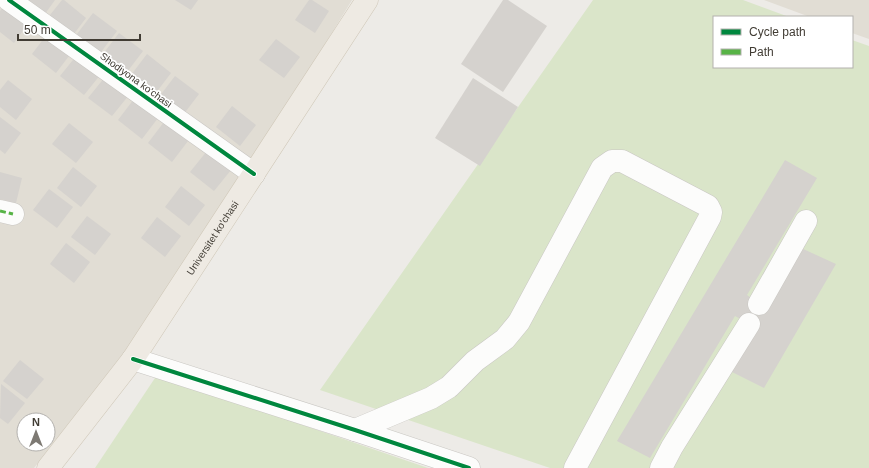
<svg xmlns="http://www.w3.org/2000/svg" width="869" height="468" viewBox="0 0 869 468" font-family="Helvetica,sans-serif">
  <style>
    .residential { fill: #e1ddd4; fill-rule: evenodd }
    .green { fill: #dae5c9 }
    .building { fill: #d5d2ce }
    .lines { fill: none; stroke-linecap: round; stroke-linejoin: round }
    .minor-casing { stroke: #c9c7c3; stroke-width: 23 }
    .major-casing { stroke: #cec6b6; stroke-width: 23 }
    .minor { stroke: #fcfcfb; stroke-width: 22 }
    .major { stroke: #eeeae3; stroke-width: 22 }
    .quiet { stroke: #57b346; stroke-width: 3; stroke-dasharray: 6 3; stroke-linecap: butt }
    .cycleway-casing { stroke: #fff; stroke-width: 6 }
    .cycleway { stroke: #00873e; stroke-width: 4 }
    .labels { text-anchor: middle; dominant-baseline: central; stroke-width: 3.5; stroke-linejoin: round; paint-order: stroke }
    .street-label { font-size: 10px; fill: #413c34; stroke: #fff }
  </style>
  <rect width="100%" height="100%" fill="#edebe7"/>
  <g class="residential">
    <path d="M0,0H352L167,302L34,468H0ZM24,420H48V444H24Z"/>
    <polygon points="764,0 869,0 869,39 852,33 852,17 810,17"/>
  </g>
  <g class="green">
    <polygon points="593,0 743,0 789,17 714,17 714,67 852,67 852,40 869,46 869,468 550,468 320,390"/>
    <polygon points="157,375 428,468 95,468"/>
  </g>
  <g class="building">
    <polygon points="19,0 55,0 42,18"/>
    <polygon points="62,0 64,0 86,18 70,39 46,20"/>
    <polygon points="175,0 198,0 191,10"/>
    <polygon points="309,0 312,0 329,11 315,33 295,20"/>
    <polygon points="503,0 508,0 547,26 503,92 461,64"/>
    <polygon points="6,3 30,21 14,43 0,32 0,11"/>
    <polygon points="93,13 117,31 101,52 77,34"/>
    <polygon points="48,33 72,52 56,73 32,54"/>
    <polygon points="119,33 143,51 127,72 103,54"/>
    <polygon points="276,39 300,57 284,78 259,60"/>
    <polygon points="147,54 171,73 155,94 131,75"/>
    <polygon points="77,55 101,74 84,95 60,76"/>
    <polygon points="175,76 199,94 183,115 159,97"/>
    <polygon points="105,77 129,95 112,116 88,98"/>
    <polygon points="473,78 518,107 480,166 435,138"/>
    <polygon points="8,80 32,99 16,120 0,107 0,90"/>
    <polygon points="134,99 158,118 142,139 118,120"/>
    <polygon points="232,106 256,125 240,146 216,127"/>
    <polygon points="0,117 21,133 5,154 0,150"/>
    <polygon points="164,122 188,141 172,162 148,143"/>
    <polygon points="69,123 93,142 76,163 52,144"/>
    <polygon points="207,151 231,170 214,191 190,172"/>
    <polygon points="785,160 817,178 747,295 767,309 801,248 836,264 764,388 732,372 757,328 735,316 650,458 617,441"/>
    <polygon points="73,167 97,186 81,207 57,188"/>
    <polygon points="0,172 22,178 16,203 0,199"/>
    <polygon points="181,186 205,205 189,226 165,207"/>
    <polygon points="49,189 73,207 57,228 33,210"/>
    <polygon points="87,216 111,234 95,255 71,237"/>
    <polygon points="157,217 181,236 165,257 141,238"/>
    <polygon points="66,243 90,262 74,283 50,264"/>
    <polygon points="20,360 44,379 27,399 3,381"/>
    <polygon points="1,384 25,403 8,424 0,418"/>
  </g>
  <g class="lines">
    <g class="minor-casing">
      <g id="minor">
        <polyline points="9,0 254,174"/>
        <polyline points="0,211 13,214"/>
        <polyline points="759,304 806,221"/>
        <polyline points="133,359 355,430 469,468"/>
        <polyline points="355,430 431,398 449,387 475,361 505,339 519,322 602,168 612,161 622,161 708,206 711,212 710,217 575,468"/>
        <polyline points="661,468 672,447 749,324"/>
      </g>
    </g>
    <g class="major-casing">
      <g id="major">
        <path id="s1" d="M48,468L133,359L367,0"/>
      </g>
    </g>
    <use href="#minor" class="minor"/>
    <use href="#major" class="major"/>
    <polyline class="quiet" points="0,211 13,214"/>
    <g class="cycleway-casing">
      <g id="cycleway">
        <polyline points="9,0 254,174"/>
        <polyline points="133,359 355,430 469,468"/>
      </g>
    </g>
    <use href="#cycleway" class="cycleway"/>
  </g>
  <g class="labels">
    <g class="street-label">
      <text transform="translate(136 80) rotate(36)">Shodiyona ko'chasi</text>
      <text stroke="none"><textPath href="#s1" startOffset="283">Universitet ko'chasi</textPath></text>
    </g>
  </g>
  <rect x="713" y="16" width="140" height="52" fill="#ffffff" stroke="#b3b1ae"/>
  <rect x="721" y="29" width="20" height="6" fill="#00873e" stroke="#b3b1ae"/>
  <text x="749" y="36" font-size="12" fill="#413c34">Cycle path</text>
  <rect x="721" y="49" width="20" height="6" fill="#57b346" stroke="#b3b1ae"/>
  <text x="749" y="56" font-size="12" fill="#413c34">Path</text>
  <g transform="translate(36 432)"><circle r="19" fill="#ffffff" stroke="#b3b1ae"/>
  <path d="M0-3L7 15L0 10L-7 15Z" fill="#7d7973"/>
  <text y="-6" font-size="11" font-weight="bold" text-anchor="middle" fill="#413c34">N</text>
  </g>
  <path d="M18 34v6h122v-6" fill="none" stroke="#413c34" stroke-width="2"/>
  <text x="24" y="34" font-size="12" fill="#413c34" stroke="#ffffff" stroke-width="3" paint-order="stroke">50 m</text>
</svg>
